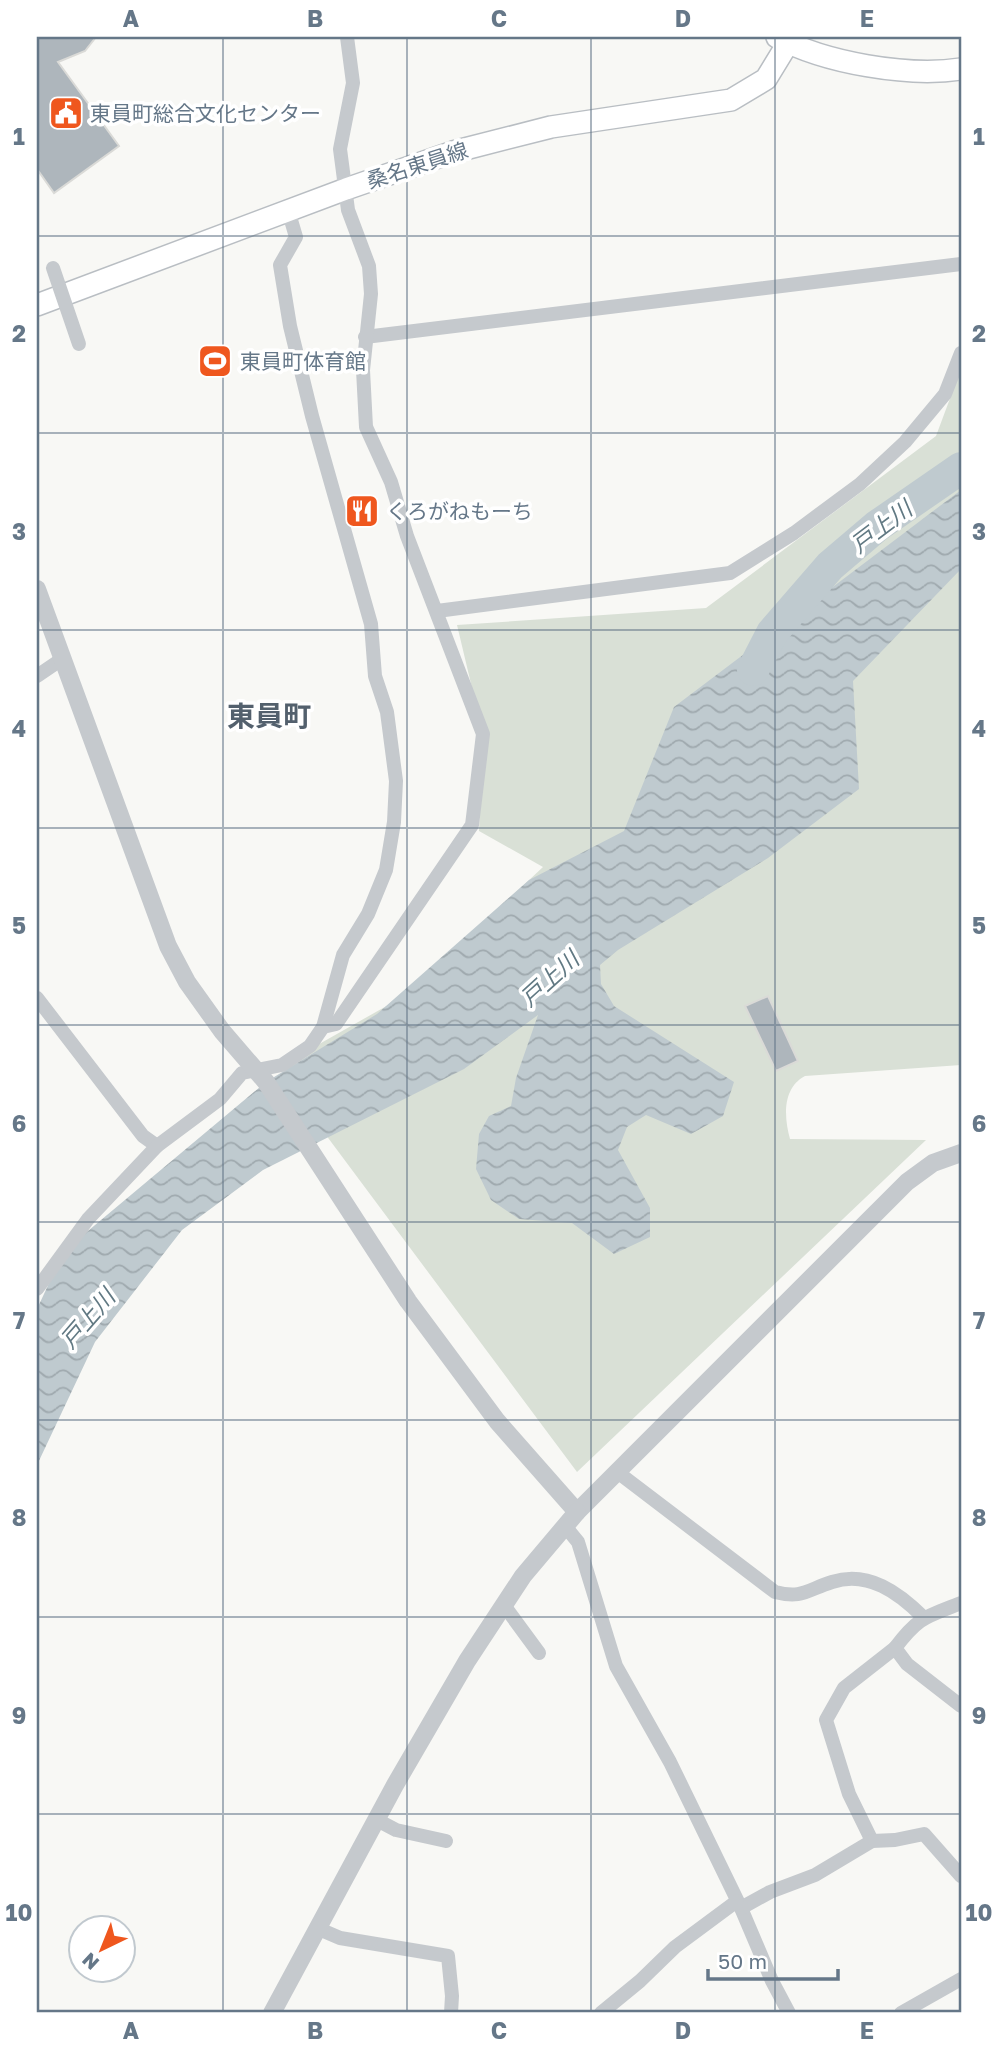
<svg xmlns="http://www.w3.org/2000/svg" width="998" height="2050" viewBox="0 0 998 2050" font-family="'Golos Text','Noto Sans JP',sans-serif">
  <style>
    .green { fill: #d9e0d6 }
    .water { fill: url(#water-waves) }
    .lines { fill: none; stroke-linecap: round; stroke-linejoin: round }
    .river { stroke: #bfcacf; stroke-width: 32 }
    .building { fill: #aeb6bc; stroke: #dadad7; stroke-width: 2 }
    .secondary-casing { stroke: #b9bec3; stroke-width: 24 }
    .minor { stroke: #c5c9cd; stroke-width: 14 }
    .tertiary { stroke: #c5c9cd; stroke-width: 18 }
    .secondary { stroke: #fff; stroke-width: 21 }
    .minor-bridge { stroke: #c5c9cd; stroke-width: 14 }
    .grid { fill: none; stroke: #657788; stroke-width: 2; stroke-opacity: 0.55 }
    .labels { text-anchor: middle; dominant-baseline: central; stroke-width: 7; stroke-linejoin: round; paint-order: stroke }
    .poi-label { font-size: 21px; fill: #657788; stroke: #fff; text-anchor: start }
    .street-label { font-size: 21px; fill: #657788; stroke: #fff }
    .water-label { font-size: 23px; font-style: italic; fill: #617983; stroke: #fff }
    .district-label { font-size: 28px; font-weight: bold; fill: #53606d; stroke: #fff }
    .neatline { fill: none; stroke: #657788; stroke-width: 2.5 }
    .grid-label { font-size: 23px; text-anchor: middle; font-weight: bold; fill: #657788 }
  </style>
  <defs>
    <pattern id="water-waves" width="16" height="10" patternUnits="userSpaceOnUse" patternTransform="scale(1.75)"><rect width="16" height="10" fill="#bfcacf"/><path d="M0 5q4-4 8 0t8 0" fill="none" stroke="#9fa9ae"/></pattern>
  </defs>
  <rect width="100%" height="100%" fill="#f8f8f5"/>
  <path class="green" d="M961,369V1065L805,1076C782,1088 784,1118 790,1139L926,1140L577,1472L317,1123L282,1065L406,995L543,867L479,831L483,734L457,625L706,608L936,436Z"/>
  <polygon class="water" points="961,490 961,569 853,681 859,789 768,858 618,950 600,965 601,984 614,1006 734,1082 723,1116 691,1134 646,1115 627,1127 618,1150 650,1208 650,1237 614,1254 572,1223 519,1219 491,1200 476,1169 479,1134 489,1116 511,1106 516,1078 538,1015 464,1069 263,1170 182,1230 95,1342 37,1465 37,1309 64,1251 266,1082 377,1014 529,880 624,831 674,707"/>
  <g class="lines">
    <polyline class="river" points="753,670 772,633 830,566 877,526 961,468"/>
  </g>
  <g class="building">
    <polygon points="37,37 96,37 85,51 58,62 119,146 54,193 37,169"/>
    <polygon points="768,996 798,1061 776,1071 745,1006"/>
  </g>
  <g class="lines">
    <g class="secondary-casing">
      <g id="secondary">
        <path d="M777,37C825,63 908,77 961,69"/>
        <polyline points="37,305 346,189 453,152 551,127 731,100 766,79 788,43"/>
      </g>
    </g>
    <g class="minor">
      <polyline points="365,337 961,264"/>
      <polyline points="437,611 730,573 794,533 860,484 905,442 945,394 961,353"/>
      <polyline points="37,676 62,659"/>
      <polyline points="37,998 143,1136 157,1146"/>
      <polyline points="323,1027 336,1024 472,825 483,734 407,536 391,482 366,427 363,370 371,294 369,266 348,210 340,149 353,83 347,37"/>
      <polyline points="37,1289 88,1219 157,1146 220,1099 242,1073 282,1065 310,1046 323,1027 343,955 368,914 386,870 394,822 396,781 387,712 375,676 371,624 312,416 290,326 280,265 296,237 288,210"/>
      <path d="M616,1471L775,1592C802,1599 807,1590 832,1582C868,1570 899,1593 923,1617"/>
      <polyline points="565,1526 578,1542 616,1666 670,1762 741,1908 772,1981 789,2013"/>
      <path d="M961,1603C926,1617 919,1616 895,1648L907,1664L961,1706"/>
      <polyline points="503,1604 539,1653"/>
      <polyline points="377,1820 396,1830 446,1841"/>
      <polyline points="872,1841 849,1794 826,1720 844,1688 895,1648"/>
      <polyline points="741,1908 770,1892 815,1875 872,1841 895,1840 924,1834 961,1876"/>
      <polyline points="319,1929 340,1938 448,1956 452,1996 451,2013"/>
      <polyline points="601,2013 640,1981 675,1947 737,1901"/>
      <polyline points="901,2013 961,1979"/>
    </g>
    <g class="tertiary">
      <polyline points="37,589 168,946 187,982 222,1031 266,1082 408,1301 497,1421 577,1512 907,1182 933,1163 961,1153"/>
      <polyline points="272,2013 395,1785 467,1661 523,1576 577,1512"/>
    </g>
    <use href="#secondary" class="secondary"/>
    <polyline class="minor-bridge" points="53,268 79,344"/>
  </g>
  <path class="grid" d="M223,37V2013M407,37V2013M591,37V2013M775,37V2013M37,236H961M37,433H961M37,630H961M37,828H961M37,1025H961M37,1222H961M37,1420H961M37,1617H961M37,1814H961"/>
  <defs>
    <g id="civic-square" transform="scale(1.75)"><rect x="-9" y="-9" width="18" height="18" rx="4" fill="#ef571e" stroke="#fff"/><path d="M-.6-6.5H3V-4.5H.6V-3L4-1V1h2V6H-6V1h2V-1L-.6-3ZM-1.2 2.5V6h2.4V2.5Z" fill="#fff"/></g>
    <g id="stadium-square" transform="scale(1.75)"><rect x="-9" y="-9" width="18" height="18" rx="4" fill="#ef571e" stroke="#fff"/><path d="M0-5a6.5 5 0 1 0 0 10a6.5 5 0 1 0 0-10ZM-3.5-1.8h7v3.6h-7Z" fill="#fff"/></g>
    <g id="restaurant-square" transform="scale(1.75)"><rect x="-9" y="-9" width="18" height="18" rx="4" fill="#ef571e" stroke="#fff"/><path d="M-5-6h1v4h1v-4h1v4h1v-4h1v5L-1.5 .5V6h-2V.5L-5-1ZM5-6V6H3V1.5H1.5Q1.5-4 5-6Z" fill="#fff"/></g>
  </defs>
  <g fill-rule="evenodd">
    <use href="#civic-square" x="66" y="113"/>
    <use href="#stadium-square" x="215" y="361"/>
    <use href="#restaurant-square" x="362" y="511"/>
  </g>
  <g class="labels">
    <g class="poi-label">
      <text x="90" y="113">東員町総合文化センター</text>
      <text x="240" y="361">東員町体育館</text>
      <text x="386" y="511">くろがねもーち</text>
    </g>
    <g class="street-label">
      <text transform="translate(417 165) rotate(-18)">桑名東員線</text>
    </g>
    <g class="water-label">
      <text transform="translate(881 526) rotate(-37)">戸上川</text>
      <text transform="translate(549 978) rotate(-42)">戸上川</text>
      <text transform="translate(87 1318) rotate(-49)">戸上川</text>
    </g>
    <g class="district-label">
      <text x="269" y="715">東員町</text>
    </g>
  </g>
  <rect width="998" height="2050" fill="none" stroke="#ffffff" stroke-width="77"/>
  <g transform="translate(102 1949) rotate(223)"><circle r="33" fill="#ffffff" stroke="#c1c9cf" stroke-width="2"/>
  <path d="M0-5L12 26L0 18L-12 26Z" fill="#ef571e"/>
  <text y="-10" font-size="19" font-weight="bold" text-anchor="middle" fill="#657788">N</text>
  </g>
  <path d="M708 1969v10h130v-10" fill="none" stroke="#657788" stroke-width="3.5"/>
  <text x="718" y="1969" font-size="21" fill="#657788" stroke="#ffffff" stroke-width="5" paint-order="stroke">50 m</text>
  <rect x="38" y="38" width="922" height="1973" class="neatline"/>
  <g class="grid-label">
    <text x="131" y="27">A</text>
    <text x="315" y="27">B</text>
    <text x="499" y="27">C</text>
    <text x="683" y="27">D</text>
    <text x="867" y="27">E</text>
    <text x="19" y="145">1</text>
    <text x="979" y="145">1</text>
    <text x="19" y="342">2</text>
    <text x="979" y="342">2</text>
    <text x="19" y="540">3</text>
    <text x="979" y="540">3</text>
    <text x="19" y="737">4</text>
    <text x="979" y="737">4</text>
    <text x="19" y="934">5</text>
    <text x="979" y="934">5</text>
    <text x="19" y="1132">6</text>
    <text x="979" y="1132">6</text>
    <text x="19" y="1329">7</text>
    <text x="979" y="1329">7</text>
    <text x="19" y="1526">8</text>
    <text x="979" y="1526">8</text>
    <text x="19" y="1724">9</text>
    <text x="979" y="1724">9</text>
    <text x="19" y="1921">10</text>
    <text x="979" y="1921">10</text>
    <text x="131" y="2039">A</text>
    <text x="315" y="2039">B</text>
    <text x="499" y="2039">C</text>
    <text x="683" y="2039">D</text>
    <text x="867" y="2039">E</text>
  </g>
</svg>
